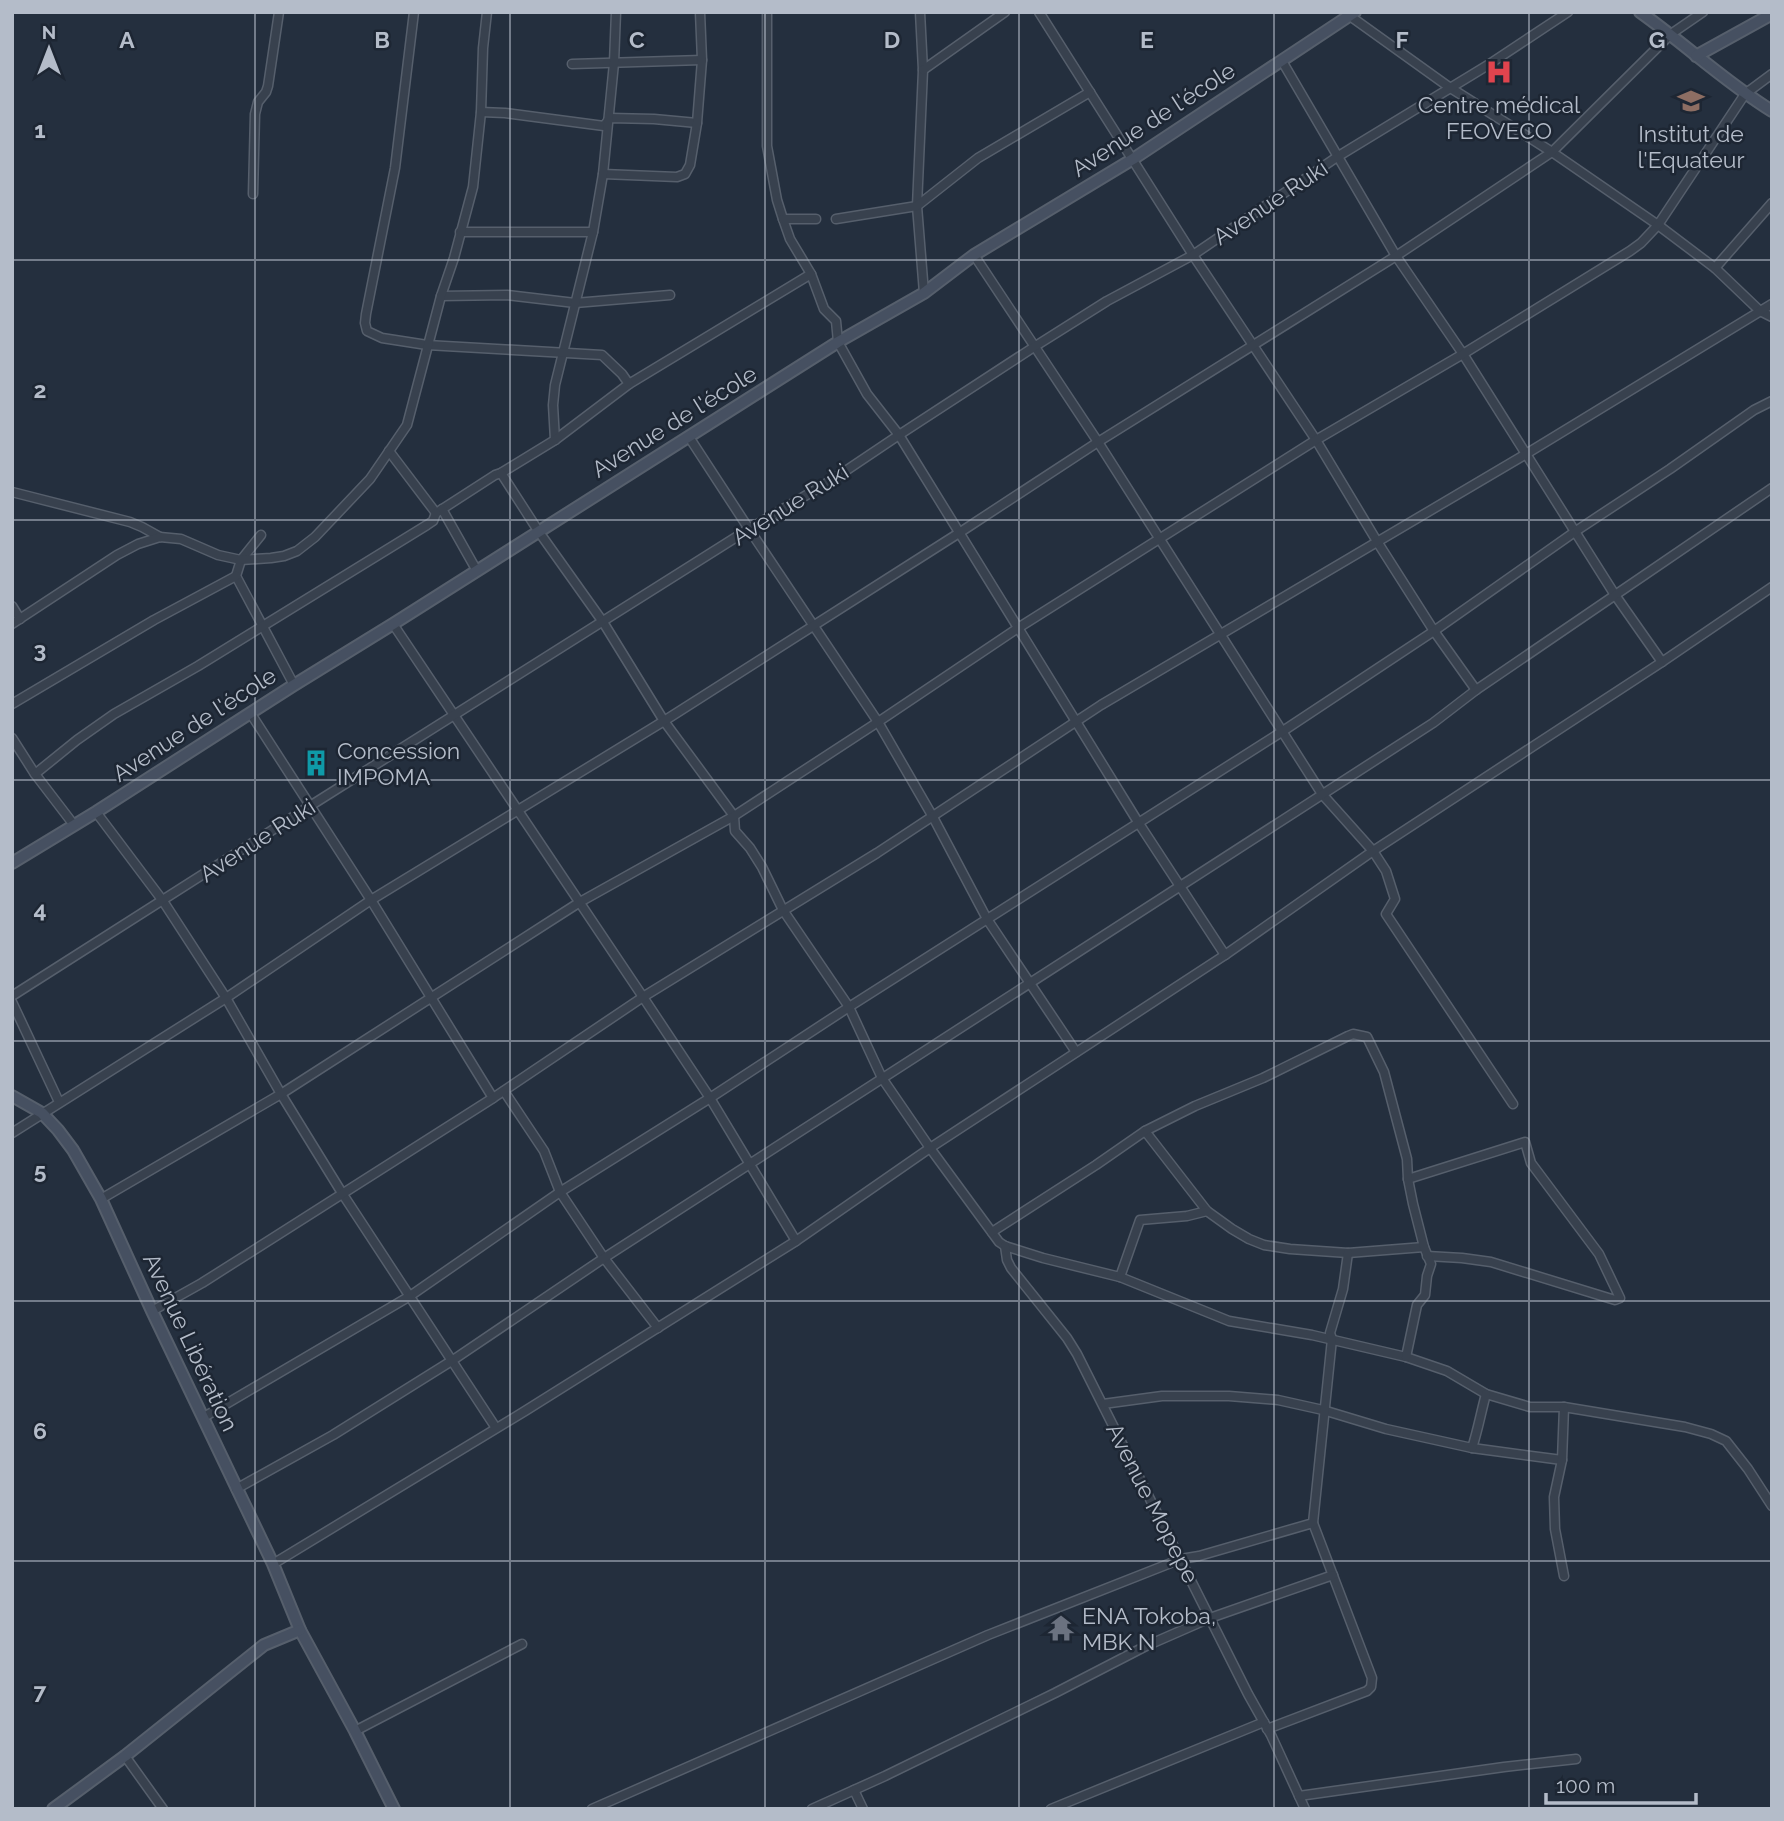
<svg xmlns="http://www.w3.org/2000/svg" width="1784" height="1821" viewBox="0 0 1784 1821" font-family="Raleway,sans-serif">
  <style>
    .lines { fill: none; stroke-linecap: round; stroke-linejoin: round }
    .street-casing { stroke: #565f6c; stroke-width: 11 }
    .secondary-casing { stroke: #565f6c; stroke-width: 14 }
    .street { stroke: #38414e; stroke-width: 8 }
    .secondary { stroke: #465061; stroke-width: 10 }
    .grid { fill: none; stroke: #b4bcc9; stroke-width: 2; stroke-opacity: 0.55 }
    .labels { text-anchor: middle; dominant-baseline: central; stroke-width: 5; stroke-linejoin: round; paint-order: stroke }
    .poi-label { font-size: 23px; fill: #b4bcc9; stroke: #1d2633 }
    .street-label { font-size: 23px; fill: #b4bcc9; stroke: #1d2633 }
    .grid-label { font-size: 23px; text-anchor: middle; font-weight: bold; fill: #b4bcc9; stroke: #1d2633; stroke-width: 5; stroke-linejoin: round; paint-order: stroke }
  </style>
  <rect width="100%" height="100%" fill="#242f3e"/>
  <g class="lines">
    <g class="street-casing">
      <g id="street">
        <polyline points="767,12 767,146 777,200 783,219 790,239 811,274 824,309 836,321 838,342 867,394 899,435 1138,822 1225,955"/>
        <polyline points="920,12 923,70 917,206 924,293"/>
        <polyline points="1039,12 1193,255 1316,440 1378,543 1434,631 1476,690"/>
        <polyline points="1350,16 1449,87 1552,152 1658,225 1715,268 1760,311 1772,317"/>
        <polyline points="1282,61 1396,256 1463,354 1615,595 1662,662"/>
        <polyline points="572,64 702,60"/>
        <polyline points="923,70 1005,12"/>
        <polyline points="481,112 505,113 604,126 610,118 654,119 697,123"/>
        <polyline points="603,174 677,177 685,174 690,165 697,123 702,60 700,12"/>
        <polyline points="253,194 255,114 258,102 266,92 268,86 279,12"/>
        <polyline points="783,219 816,219"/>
        <polyline points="836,219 917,206 978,158 1090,92"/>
        <polyline points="460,232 593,232"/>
        <polyline points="974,255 1098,442 1322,794 1373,851 1386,871 1395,899 1386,914 1513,1104"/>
        <polyline points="1715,268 1772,203"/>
        <polyline points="441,296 507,295 575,303 670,295"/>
        <polyline points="629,384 811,274"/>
        <polyline points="689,437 749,529 878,722 933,817 987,919 1076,1052"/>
        <polyline points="555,440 553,405 555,385 593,232 603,174 614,63 616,12"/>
        <polyline points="389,451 436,513 495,475 501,473 555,440 629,384 622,374 602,355 427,345 382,338 367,331 365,323 366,314 395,168 414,12"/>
        <polyline points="501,473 539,532 603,622 664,721 734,816 735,831 750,848 762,867 783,910 849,1007 882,1078 930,1148 999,1242 1005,1246 1043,1258 1120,1277 1229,1321 1312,1335 1406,1357 1447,1371 1486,1394 1530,1407 1564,1407 1685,1427 1711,1434 1726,1441 1748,1469 1772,1506"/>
        <polyline points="12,492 130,522 142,527 160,537"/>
        <polyline points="442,509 477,571"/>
        <polyline points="261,535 241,560 236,576 294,685"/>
        <polyline points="12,606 20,619"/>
        <polyline points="12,624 117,555 138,544 160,537 181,539 218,555 241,560 271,558 284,556 297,551 315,537 370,479 407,425 441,296 454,258 473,187 481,112 483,48 487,12"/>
        <polyline points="393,624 643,997 710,1098 796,1241"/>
        <polyline points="12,704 154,620 236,576"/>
        <polyline points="251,714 371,900 493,1098"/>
        <polyline points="12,738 35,774 74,825"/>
        <polyline points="35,774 77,740 114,714 198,666 427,525 433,521 436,513"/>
        <polyline points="96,812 163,901 226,998 281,1094 342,1193 496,1428"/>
        <polyline points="12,996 310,806 749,529 832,480 899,435 1034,347 1107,301 1193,255 1337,157 1488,65 1568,12"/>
        <polyline points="12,1002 59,1102"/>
        <polyline points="504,1091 544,1151 560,1192 604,1258 658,1328"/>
        <polyline points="1145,1131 1207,1211 1232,1229 1249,1239 1264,1245 1290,1249 1348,1253 1424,1247"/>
        <polyline points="12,1133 226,998 371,900 664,721 959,533 1098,442 1396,256 1552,152 1671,34 1703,12"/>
        <polyline points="1408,1179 1525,1142 1531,1163 1599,1254 1620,1298 1615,1300 1491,1262 1462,1258 1427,1256"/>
        <polyline points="101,1199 281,1094 580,902 734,816 878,722 1018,628 1316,440 1463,354 1630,251 1641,243 1658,225 1745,94 1772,74"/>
        <polyline points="992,1232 1096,1165 1145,1131 1195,1106 1263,1078 1348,1036 1353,1034 1367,1037 1384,1072 1407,1159 1408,1179 1413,1204 1424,1247 1431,1264 1427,1276 1425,1295 1417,1305 1406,1357"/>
        <polyline points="1005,1246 1007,1260 1011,1268 1067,1338 1077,1354 1248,1694 1271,1735 1305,1809"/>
        <polyline points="1120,1277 1140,1220 1187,1216 1207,1211"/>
        <polyline points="152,1311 202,1283 493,1098 643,997 877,853 1101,705 1526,454 1772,304"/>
        <polyline points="1103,1404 1162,1396 1229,1396 1278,1400 1323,1410 1386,1429 1472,1448 1562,1460"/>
        <polyline points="1564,1407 1562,1460 1554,1497 1555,1529 1564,1576"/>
        <polyline points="204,1417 410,1296 560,1192 710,1098 849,1007 1283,731 1434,631 1576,531 1670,469 1754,410 1772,401"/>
        <path d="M1472,1448C1478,1430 1481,1412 1486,1394"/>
        <polyline points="236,1489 333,1435 453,1360 604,1258 1433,723 1476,690 1772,488"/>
        <polyline points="273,1564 525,1411 796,1241 930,1148 1225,955 1373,851 1662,662 1772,587"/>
        <polyline points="1267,1729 1367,1691 1371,1687 1372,1678 1313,1523"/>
        <polyline points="355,1731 522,1644"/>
        <polyline points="125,1756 163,1809"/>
        <polyline points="854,1790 863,1809"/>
        <polyline points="1299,1796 1504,1767 1576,1759"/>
        <polyline points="592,1809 988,1635 1181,1559 1199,1556 1313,1523 1332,1339 1330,1333 1343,1289 1348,1253"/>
        <polyline points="812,1809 885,1776 1055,1693 1146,1646 1210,1618 1333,1575"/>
        <polyline points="1051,1809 1264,1722"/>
      </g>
    </g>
    <g class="secondary-casing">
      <g id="secondary">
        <path d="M1640,12C1685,44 1725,82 1772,111"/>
        <polyline points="1696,56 1772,14"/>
        <polyline points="12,863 96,812 294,685 393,624 838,342 924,293 974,255 1133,159 1355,12"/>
        <polyline points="12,1096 42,1113 58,1130 73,1150 101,1199 152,1311 273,1564 300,1630 355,1731 394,1809"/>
        <polyline points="53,1809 125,1756 264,1645 300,1630"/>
      </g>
    </g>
    <use href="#street" class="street"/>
    <use href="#secondary" class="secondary"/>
  </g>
  <path class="grid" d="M255,12V1809M510,12V1809M765,12V1809M1019,12V1809M1274,12V1809M1529,12V1809M12,260H1772M12,520H1772M12,780H1772M12,1041H1772M12,1301H1772M12,1561H1772"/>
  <defs>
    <g id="hospital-bare" transform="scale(2.1)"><path d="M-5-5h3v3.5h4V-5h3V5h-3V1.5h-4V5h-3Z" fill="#e0444e" stroke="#1d2633" stroke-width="2.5" paint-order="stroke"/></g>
    <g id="school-bare" transform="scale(2.1)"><path d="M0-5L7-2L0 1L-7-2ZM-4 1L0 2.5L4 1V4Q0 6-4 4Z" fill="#8d6e63" stroke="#1d2633" stroke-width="2.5" paint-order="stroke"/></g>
    <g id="building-bare" transform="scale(2.1)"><path d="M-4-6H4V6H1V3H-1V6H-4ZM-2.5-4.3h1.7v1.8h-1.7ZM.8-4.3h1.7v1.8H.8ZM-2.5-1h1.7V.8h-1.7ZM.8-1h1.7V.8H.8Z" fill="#0f9aa8" stroke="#1d2633" stroke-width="2.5" paint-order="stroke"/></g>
    <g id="temple-bare" transform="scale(2.1)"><path d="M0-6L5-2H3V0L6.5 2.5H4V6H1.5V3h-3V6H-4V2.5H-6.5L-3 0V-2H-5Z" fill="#6b7280" stroke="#1d2633" stroke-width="2.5" paint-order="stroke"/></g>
  </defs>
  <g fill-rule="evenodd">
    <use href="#hospital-bare" x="1499" y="72"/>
    <use href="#school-bare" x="1691" y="101"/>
    <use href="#building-bare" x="316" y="763"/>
    <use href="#temple-bare" x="1061" y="1628"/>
  </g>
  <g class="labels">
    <g class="poi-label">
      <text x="1499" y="104">Centre médical<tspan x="1499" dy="26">FEOVECO</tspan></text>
      <text x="1691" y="133">Institut de<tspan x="1691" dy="26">l'Equateur</tspan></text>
      <text x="337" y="750" text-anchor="start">Concession<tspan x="337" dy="26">IMPOMA</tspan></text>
      <text x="1082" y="1615" text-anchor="start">ENA Tokoba,<tspan x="1082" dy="26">MBK N</tspan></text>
    </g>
    <g class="street-label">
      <text transform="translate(1153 119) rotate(-33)">Avenue de l'école</text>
      <text transform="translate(1270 202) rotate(-34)">Avenue Ruki</text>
      <text transform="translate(674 421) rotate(-32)">Avenue de l'école</text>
      <text transform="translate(790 504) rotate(-32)">Avenue Ruki</text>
      <text transform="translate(194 724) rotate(-33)">Avenue de l'école</text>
      <text transform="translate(257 840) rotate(-33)">Avenue Ruki</text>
      <text transform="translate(191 1342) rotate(65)">Avenue Libération</text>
      <text transform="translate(1153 1503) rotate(63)">Avenue Mopepe</text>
    </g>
  </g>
  <g class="grid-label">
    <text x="127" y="48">A</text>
    <text x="382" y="48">B</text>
    <text x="637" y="48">C</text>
    <text x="892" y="48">D</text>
    <text x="1147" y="48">E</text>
    <text x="1402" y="48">F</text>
    <text x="1657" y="48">G</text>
    <text x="40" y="138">1</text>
    <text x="40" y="398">2</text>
    <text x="40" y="658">3</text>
    <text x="40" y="918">4</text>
    <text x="40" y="1179">5</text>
    <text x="40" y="1439">6</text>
    <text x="40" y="1699">7</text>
  </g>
  <rect width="1784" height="1821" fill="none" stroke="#b4bcc9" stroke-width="28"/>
  <g transform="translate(49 49)" stroke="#1d2633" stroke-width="5" paint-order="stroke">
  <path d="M0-5L12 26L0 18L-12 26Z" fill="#b4bcc9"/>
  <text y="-10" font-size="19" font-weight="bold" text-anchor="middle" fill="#b4bcc9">N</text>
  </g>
  <path d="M1546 1793v10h150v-10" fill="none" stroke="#b4bcc9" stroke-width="3.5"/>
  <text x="1556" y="1793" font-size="21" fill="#b4bcc9" stroke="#1d2633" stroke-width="5" paint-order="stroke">100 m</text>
</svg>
